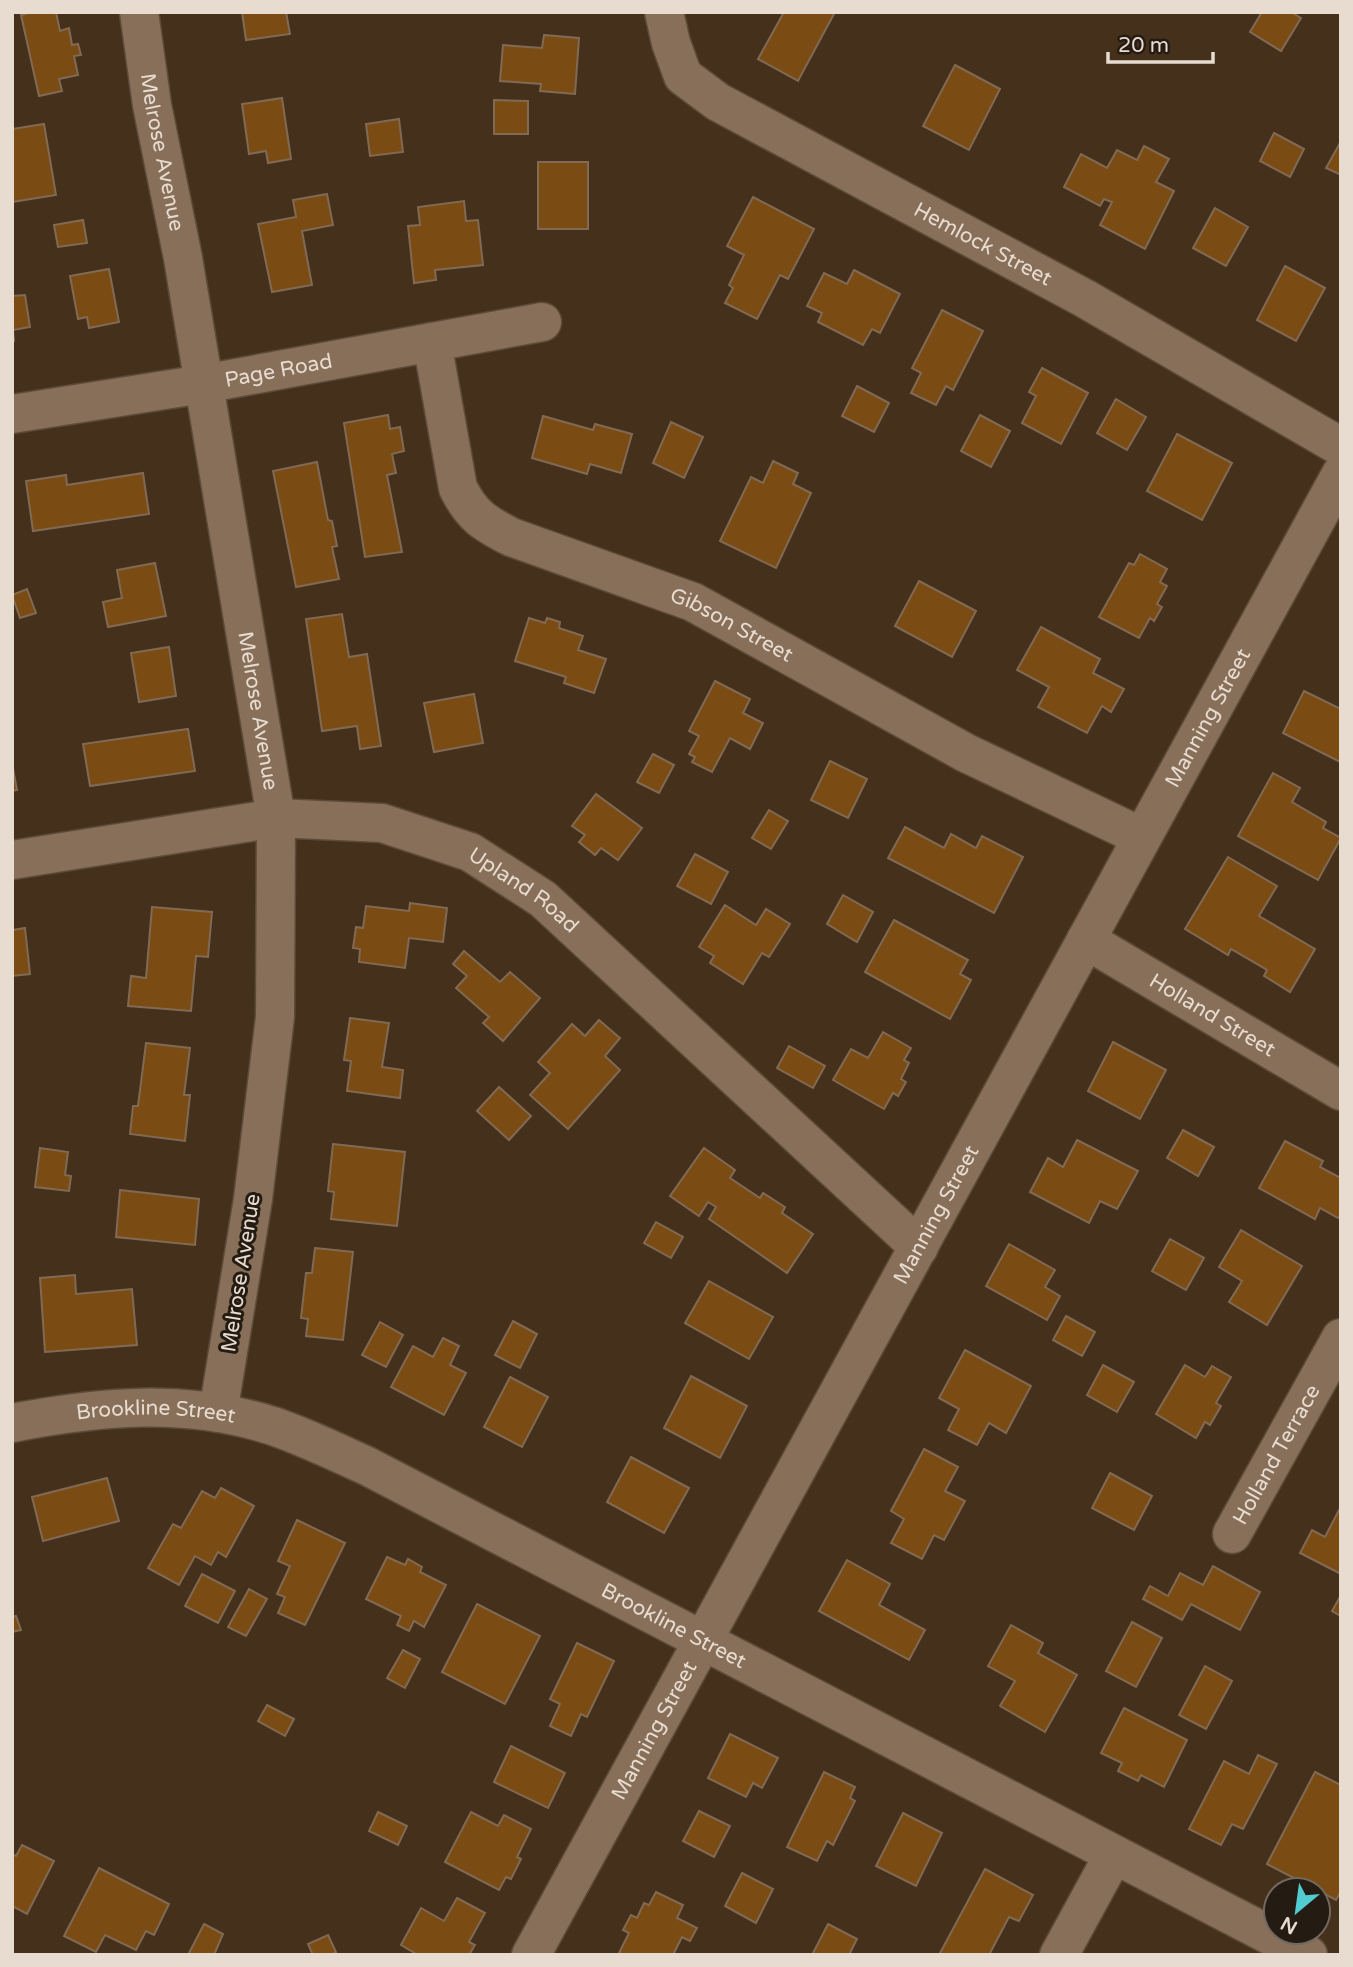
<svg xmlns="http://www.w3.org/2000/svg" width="1353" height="1967" viewBox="0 0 1353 1967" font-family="'Varela Round',sans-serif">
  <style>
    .building { fill: #7b4b14; stroke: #816a54; stroke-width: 2 }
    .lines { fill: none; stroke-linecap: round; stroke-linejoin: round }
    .minor-casing { stroke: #5c4b39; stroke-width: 41 }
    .minor { stroke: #876f59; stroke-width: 38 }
    .labels { text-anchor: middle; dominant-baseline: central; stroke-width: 6; stroke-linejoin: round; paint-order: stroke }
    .street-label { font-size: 21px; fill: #e8dbcf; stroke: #241b12 }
  </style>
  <rect width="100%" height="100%" fill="#45301c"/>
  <g class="building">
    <polygon points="33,12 56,12 60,31 69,28 72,45 78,44 81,55 74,56 78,75 59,79 62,91 39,96 21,15"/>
    <polygon points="242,12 286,12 290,34 246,40"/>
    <polygon points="784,12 835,12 798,81 758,59"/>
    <polygon points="1262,12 1291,12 1301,18 1281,51 1250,32"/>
    <polygon points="544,35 579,38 575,94 540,91 541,84 500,81 503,45 542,48"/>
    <polygon points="955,65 1000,89 969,150 923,126"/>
    <polygon points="282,98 291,159 268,163 266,151 249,154 242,104"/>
    <polygon points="494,100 528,101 528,134 494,134"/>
    <polygon points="399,119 403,152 370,156 366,124"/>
    <polygon points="44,124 56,195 12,202 12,129"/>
    <polygon points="1274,133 1304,149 1290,177 1260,161"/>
    <polygon points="1341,141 1341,175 1326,168"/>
    <polygon points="1144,146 1169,159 1156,182 1174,191 1145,249 1100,225 1112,202 1104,199 1100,206 1064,187 1081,154 1107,168 1117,150 1137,160"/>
    <rect x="538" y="162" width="50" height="67"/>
    <polygon points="327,194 333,225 302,231 312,285 272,292 258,224 296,217 293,200"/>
    <polygon points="753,197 814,229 788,279 780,275 757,319 725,303 733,288 729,285 744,255 727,246"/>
    <polygon points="464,201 466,221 478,220 483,265 435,270 436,280 414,283 408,226 420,225 418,207"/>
    <polygon points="1215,208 1248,227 1226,266 1193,248"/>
    <polygon points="83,220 87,243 58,247 54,225"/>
    <polygon points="1285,266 1325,288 1296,341 1257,320"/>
    <polygon points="109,269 119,322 89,328 87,317 78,319 70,276"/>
    <polygon points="854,270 900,294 880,333 872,329 863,345 818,322 822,313 807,306 824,273 847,284"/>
    <polygon points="25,295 30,327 13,330 14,341 12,341 12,296"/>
    <polygon points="942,310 983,331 953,390 946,386 936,405 911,393 921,373 912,368"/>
    <polygon points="1042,368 1088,393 1061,444 1022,423 1036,396 1029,392"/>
    <polygon points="857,386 889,403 874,432 842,416"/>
    <polygon points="1116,399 1146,417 1127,450 1097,433"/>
    <polygon points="388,415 390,429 400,427 404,451 392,454 396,473 387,475 402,552 365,557 344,423"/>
    <polygon points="980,415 1010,431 991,467 961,451"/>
    <polygon points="543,416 593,430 595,424 632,434 621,473 590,464 587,474 532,458"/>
    <polygon points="671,422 703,437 684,478 653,463"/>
    <polygon points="1177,434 1232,463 1202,520 1147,491"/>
    <polygon points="773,461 798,473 793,484 811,493 776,568 720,541 751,477 763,483"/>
    <polygon points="317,462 328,520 332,521 337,546 332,547 339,579 296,587 273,471"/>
    <polygon points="143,473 149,514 33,531 26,481 66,475 67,485"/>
    <polygon points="1140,554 1167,569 1160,582 1167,586 1157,604 1162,607 1154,621 1150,618 1139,638 1099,617 1129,563 1134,565"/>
    <polygon points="155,563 166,616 108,627 103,602 122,598 117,570"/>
    <polygon points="919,581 976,611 952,657 895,626"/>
    <polygon points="27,589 36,613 20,618 12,595"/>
    <polygon points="342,614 349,657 367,654 381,746 360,749 357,726 322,731 306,619"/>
    <polygon points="529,618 545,623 547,618 560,622 559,628 583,636 578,650 606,659 594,693 564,683 566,677 515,661"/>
    <polygon points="1041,627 1100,659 1093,673 1124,689 1111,712 1102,706 1087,733 1038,707 1049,687 1017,670"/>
    <polygon points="169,647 176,696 139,702 131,653"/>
    <polygon points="715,681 750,699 743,713 763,723 750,749 730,738 712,772 692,762 695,757 689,754 699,736 689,731"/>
    <polygon points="1304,691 1341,709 1340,762 1283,733"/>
    <polygon points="474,694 483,743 434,752 424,703"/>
    <polygon points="188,729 195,771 90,786 83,744"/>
    <polygon points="653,754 674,765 659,793 637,782"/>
    <polygon points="830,761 867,779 848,818 811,800"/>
    <polygon points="12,763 17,790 12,791"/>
    <polygon points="1273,773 1300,788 1292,802 1326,822 1323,828 1341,838 1318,880 1238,836"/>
    <polygon points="596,794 642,828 618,860 601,848 595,855 579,842 585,835 572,826"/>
    <polygon points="769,810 788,821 771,849 752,838"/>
    <polygon points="905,827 944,848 951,834 976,848 982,836 1023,857 994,913 888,858"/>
    <polygon points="695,854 728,872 711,904 677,886"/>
    <polygon points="1228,857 1277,886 1259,916 1315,949 1290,992 1264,976 1267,970 1231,949 1228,955 1185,929"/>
    <polygon points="843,895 873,912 857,942 827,924"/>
    <polygon points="410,903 447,908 443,942 409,938 405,968 359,962 360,949 353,948 356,927 363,928 366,906 409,911"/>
    <polygon points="725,905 756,925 766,909 790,924 769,957 762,953 743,984 710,963 714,956 699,947"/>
    <polygon points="152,907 212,912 208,957 196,956 191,1011 128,1006 131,976 146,978"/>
    <polygon points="894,920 968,960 960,974 971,980 950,1019 865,972"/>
    <polygon points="25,928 30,974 12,976 12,930"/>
    <polygon points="464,951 500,982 510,972 540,998 503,1041 483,1023 489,1017 456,988 467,976 453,964"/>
    <polygon points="350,1018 389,1023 382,1067 403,1070 400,1098 347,1091 351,1061 344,1060"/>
    <polygon points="599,1020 620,1038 605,1056 620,1070 568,1129 530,1095 550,1073 538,1062 572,1024 585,1036"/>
    <polygon points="883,1032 911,1048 904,1060 909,1063 901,1079 906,1082 898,1096 893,1093 884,1109 833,1080 851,1049 868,1058"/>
    <polygon points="1113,1042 1166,1070 1140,1119 1088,1091"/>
    <polygon points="146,1043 190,1048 184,1095 190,1095 185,1141 130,1134 133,1106 138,1106"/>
    <polygon points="789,1046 825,1066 813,1088 777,1068"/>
    <polygon points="499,1087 531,1116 509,1140 477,1111"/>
    <polygon points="1183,1130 1214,1147 1198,1176 1167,1158"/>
    <polygon points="1077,1140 1138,1171 1117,1209 1100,1201 1089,1223 1030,1192 1048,1158 1063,1167"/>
    <polygon points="1285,1141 1323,1161 1320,1167 1341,1178 1341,1214 1338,1218 1320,1208 1315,1219 1259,1188"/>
    <polygon points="333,1144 405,1152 397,1226 331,1219 334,1192 328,1191"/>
    <polygon points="40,1148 68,1152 65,1175 71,1176 69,1191 35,1187"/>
    <polygon points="704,1148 735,1170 730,1178 760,1198 763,1193 785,1207 782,1213 813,1234 787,1273 709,1219 716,1207 708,1202 699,1216 670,1196"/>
    <polygon points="120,1190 199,1199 195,1245 116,1237"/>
    <polygon points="656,1222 683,1237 671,1258 644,1243"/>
    <polygon points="1241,1230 1302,1266 1267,1325 1229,1302 1242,1281 1219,1267"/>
    <polygon points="1170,1239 1204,1258 1186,1290 1152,1271"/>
    <polygon points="1009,1244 1055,1270 1045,1287 1060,1296 1047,1320 986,1286"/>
    <polygon points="315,1248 353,1252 343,1340 306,1336 308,1319 301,1318 306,1273 312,1273"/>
    <polygon points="75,1275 76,1294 132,1289 137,1345 45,1352 40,1278"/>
    <polygon points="709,1281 773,1317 749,1359 685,1323"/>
    <polygon points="1066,1316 1095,1332 1082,1356 1053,1340"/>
    <polygon points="513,1321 537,1334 520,1368 495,1355"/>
    <polygon points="380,1322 403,1335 386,1367 362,1355"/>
    <polygon points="443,1338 459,1346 450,1365 466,1373 444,1415 391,1387 413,1346 433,1357"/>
    <polygon points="965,1350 1031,1386 1006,1433 989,1423 977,1445 948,1430 959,1409 939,1398"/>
    <polygon points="1103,1365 1134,1382 1117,1412 1087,1395"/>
    <polygon points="1185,1365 1205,1377 1212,1366 1231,1377 1216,1403 1221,1406 1210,1425 1205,1422 1196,1438 1156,1414"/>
    <polygon points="691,1376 747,1406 720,1458 664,1428"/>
    <polygon points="510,1377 548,1397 522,1447 484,1427"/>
    <polygon points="924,1449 958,1467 945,1491 965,1501 944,1540 934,1535 922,1559 891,1543 904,1519 891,1511"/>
    <polygon points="631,1457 689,1488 664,1533 607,1502"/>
    <polygon points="1110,1473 1152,1496 1134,1530 1092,1508"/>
    <polygon points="107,1478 119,1521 43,1541 32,1497"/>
    <polygon points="221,1488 254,1506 226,1557 218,1552 211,1565 195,1556 179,1585 148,1568 173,1524 181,1528 202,1491 215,1498"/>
    <polygon points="1339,1510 1341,1511 1341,1574 1300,1553 1312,1530 1325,1537"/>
    <polygon points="297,1520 345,1543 305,1625 278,1613 285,1597 277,1594 290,1566 278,1561"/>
    <polygon points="387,1557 405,1565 408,1559 422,1567 420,1572 446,1585 424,1627 414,1621 409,1631 397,1625 401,1616 366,1599"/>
    <polygon points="847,1560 890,1584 879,1605 925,1630 909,1660 819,1611"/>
    <polygon points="1213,1566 1260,1592 1240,1630 1191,1604 1182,1620 1143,1599 1150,1586 1168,1596 1180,1573 1203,1585"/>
    <polygon points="202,1574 235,1591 218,1623 185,1606"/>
    <polygon points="249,1589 267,1599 246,1636 228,1627"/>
    <polygon points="1341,1595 1341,1616 1332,1611"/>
    <polygon points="477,1604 540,1636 505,1704 442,1672"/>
    <polygon points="16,1616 21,1630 12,1632 12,1617"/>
    <polygon points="1132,1622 1162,1638 1136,1687 1106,1671"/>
    <polygon points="1011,1625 1043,1643 1038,1653 1077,1675 1045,1732 1000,1706 1015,1681 988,1666"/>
    <polygon points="577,1643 614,1661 587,1717 581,1714 571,1736 550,1726 560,1704 550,1699"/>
    <polygon points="403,1650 420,1659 405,1688 387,1678"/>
    <polygon points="1205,1666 1232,1681 1206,1729 1179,1715"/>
    <polygon points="267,1705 294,1719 285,1736 258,1721"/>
    <polygon points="1124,1708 1187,1740 1164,1787 1141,1775 1138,1781 1118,1771 1122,1763 1101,1753"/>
    <polygon points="730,1734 778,1758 762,1788 753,1783 746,1797 708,1778"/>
    <polygon points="511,1746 565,1773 548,1808 494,1782"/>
    <polygon points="1258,1755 1277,1764 1243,1829 1232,1824 1221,1845 1189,1829 1224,1761 1249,1774"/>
    <polygon points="824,1772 855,1787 850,1798 855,1801 833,1845 827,1841 817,1861 787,1847"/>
    <polygon points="1315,1772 1341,1785 1341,1891 1336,1900 1267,1864"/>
    <polygon points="699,1811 730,1826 714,1857 683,1841"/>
    <polygon points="378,1812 407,1826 398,1845 369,1831"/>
    <polygon points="471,1812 498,1826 504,1815 531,1829 517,1857 521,1859 511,1879 506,1877 499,1890 445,1862"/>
    <polygon points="903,1813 942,1833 916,1886 876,1866"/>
    <polygon points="22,1845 54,1861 27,1914 12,1906 12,1854 16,1856"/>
    <polygon points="99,1868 169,1904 154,1935 146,1931 136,1950 105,1935 96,1952 64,1936"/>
    <polygon points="985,1869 1033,1895 1019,1921 1009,1917 989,1955 939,1955"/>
    <polygon points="742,1873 773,1889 756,1923 725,1906"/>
    <polygon points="656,1892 683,1905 677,1918 697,1928 690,1941 682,1937 673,1955 623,1955 619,1953 629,1933 623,1930 631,1915 637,1918 644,1903 649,1905"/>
    <polygon points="457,1898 485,1913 469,1942 475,1945 469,1955 418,1955 401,1945 421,1908 444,1921"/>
    <polygon points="204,1924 223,1934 214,1955 188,1955"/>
    <polygon points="828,1924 857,1939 849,1955 812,1955"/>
    <polygon points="328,1935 336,1952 331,1955 313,1955 308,1944"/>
  </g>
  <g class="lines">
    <g class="minor-casing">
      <g id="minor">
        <path id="s1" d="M139,12L152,105L183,258L276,818L275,1017L253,1199L218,1413"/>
        <path id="s2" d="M664,12L671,43L683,76L718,102L1084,298L1341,447"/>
        <path id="s3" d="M432,342L458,488C472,516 484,523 511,537L693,602L966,753L1142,837"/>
        <path id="s4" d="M12,414L203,384L542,322"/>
        <path id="s5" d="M12,860L276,818L382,823L470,852L543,899L919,1247"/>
        <path id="s6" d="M1086,940L1341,1091"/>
        <path id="s7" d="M12,1423C101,1406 185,1398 273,1426C305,1437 336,1452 367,1466C681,1628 993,1794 1308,1955"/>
        <path id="s8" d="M1232,1534L1341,1338"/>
        <path id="s9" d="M531,1955L1341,474"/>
        <polyline points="1059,1955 1113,1856"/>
      </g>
    </g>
    <use href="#minor" class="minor"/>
  </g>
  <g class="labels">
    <g class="street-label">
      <text stroke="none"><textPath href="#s1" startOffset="142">Melrose Avenue</textPath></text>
      <text stroke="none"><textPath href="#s2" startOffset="411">Hemlock Street</textPath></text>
      <text stroke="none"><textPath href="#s4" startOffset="270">Page Road</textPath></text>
      <text stroke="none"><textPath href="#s3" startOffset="460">Gibson Street</textPath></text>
      <text stroke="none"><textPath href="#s1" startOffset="709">Melrose Avenue</textPath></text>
      <text stroke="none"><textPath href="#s9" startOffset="1410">Manning Street</textPath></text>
      <text stroke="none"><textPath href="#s5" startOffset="532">Upland Road</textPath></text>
      <text stroke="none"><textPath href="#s6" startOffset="147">Holland Street</textPath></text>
      <text stroke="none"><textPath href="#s9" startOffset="844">Manning Street</textPath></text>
      <text transform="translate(241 1273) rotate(-81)">Melrose Avenue</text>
      <text stroke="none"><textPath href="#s7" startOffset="145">Brookline Street</textPath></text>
      <text stroke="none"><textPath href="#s8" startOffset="91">Holland Terrace</textPath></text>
      <text stroke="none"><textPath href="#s7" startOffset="712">Brookline Street</textPath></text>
      <text stroke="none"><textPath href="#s9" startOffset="256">Manning Street</textPath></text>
    </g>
  </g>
  <rect width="1353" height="1967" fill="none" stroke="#e8dbcf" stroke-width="28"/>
  <g transform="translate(1297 1911) rotate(209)"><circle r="33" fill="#241b12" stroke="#72685e" stroke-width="2"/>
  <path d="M0-5L12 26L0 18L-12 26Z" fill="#51ccd1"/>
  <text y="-10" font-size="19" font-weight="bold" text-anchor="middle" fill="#e8dbcf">N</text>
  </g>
  <path d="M1108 52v10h105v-10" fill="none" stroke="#e8dbcf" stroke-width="3.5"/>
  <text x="1118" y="52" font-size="21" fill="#e8dbcf" stroke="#241b12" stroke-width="5" paint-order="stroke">20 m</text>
</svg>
